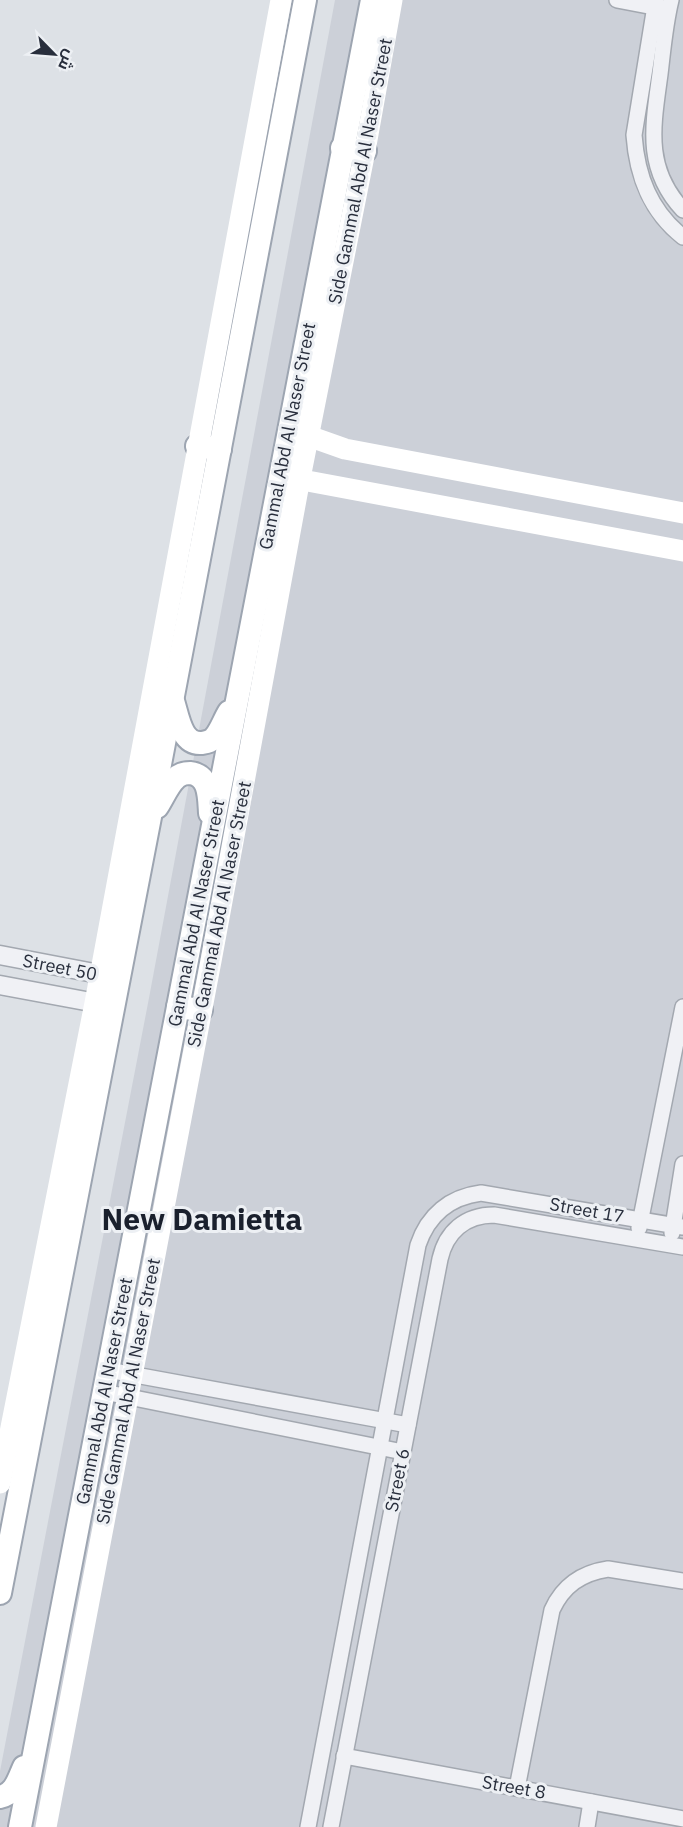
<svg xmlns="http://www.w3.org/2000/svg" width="683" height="1827" viewBox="0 0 683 1827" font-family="'IBM Plex Sans',Cairo,sans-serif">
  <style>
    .built { fill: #ccd0d8 }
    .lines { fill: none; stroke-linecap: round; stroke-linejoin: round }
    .minor-casing { stroke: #a3a8b0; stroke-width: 18 }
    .tertiary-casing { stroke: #a3a8b0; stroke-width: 21 }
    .primary-casing { stroke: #9da5b1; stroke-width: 26 }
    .minor { stroke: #f0f1f5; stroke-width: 15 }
    .tertiary { stroke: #f0f1f5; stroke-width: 18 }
    .secondary { stroke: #fff; stroke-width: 21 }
    .primary { stroke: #fff; stroke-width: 22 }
    .labels { text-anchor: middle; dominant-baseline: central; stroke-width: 6; stroke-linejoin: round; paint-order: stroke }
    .street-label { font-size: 18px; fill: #282e3c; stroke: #edf0f4 }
    .town-label { font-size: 30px; font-weight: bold; fill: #1a202d; stroke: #edf0f4 }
  </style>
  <rect width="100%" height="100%" fill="#dde1e6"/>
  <polygon class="built" points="335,0 683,0 683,1827 0,1827 0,1771 149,998"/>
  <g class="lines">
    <g class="minor-casing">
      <g id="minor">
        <polyline points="617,0 664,9"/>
        <path d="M656,0L634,135C637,176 650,211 683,237"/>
        <path d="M671,0C665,24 663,49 660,74C653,126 644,168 683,210"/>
        <polyline points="639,1228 683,1007"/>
        <polyline points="672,1233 683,1164"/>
        <polyline points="108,1370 408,1425"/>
        <polyline points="104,1392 403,1452"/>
        <polyline points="344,1756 683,1819"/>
        <path d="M517,1788L552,1610C563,1586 581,1573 608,1569L683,1581"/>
        <path d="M308,1827L418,1245C428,1215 450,1197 481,1193L683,1227"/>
        <path d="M331,1827L440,1259C446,1232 465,1215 494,1215L683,1247"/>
        <polyline points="587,1827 591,1802"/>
      </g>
    </g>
    <g class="tertiary-casing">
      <g id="tertiary">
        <polyline points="0,955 115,977"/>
        <polyline points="0,985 107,1005"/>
      </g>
    </g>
    <g class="primary-casing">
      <g id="primary">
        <polyline points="342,148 365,151"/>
        <polyline points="197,446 220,449"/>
        <path d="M173,701C178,716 181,745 202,743C207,742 212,741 215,737C221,730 224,720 229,712"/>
        <path d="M157,807C163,798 168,785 176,778C180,774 185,773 190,773C210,775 209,798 210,813"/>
        <polyline points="178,1007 201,1010"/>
        <polyline points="0,1593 150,817 305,0"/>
        <path d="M0,1797C15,1794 18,1780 24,1767"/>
        <polyline points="20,1827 372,0"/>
      </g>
    </g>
    <use href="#minor" class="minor"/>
    <use href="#tertiary" class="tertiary"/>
    <g class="secondary">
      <polyline points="297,432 345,449 683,513"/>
      <polyline points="286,477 683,551"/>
      <polyline points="0,1483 95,1003 281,0"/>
      <polyline points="46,1827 211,961 300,478 365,151 392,0"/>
    </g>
    <use href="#primary" class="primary"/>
  </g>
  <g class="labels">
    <g class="street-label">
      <text transform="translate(360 171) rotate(-79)">Side Gammal Abd Al Naser Street</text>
      <text transform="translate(287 436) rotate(-79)">Gammal Abd Al Naser Street</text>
      <text transform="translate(196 913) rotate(-79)">Gammal Abd Al Naser Street</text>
      <text transform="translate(219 914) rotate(-79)">Side Gammal Abd Al Naser Street</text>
      <text transform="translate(60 967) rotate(11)">Street 50</text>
      <text transform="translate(587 1210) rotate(10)">Street 17</text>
      <text transform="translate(104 1391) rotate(-79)">Gammal Abd Al Naser Street</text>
      <text transform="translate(128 1391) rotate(-79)">Side Gammal Abd Al Naser Street</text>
      <text transform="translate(397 1480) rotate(-79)">Street 6</text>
      <text transform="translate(514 1787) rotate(10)">Street 8</text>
    </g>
    <g class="town-label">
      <text x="202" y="1218">New Damietta</text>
    </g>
  </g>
  <g transform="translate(54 54) rotate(115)" stroke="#edf0f4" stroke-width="4.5" paint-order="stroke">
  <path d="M0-4.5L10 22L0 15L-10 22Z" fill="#282e3c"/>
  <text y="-9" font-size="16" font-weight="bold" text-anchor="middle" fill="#282e3c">ش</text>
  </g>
</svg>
